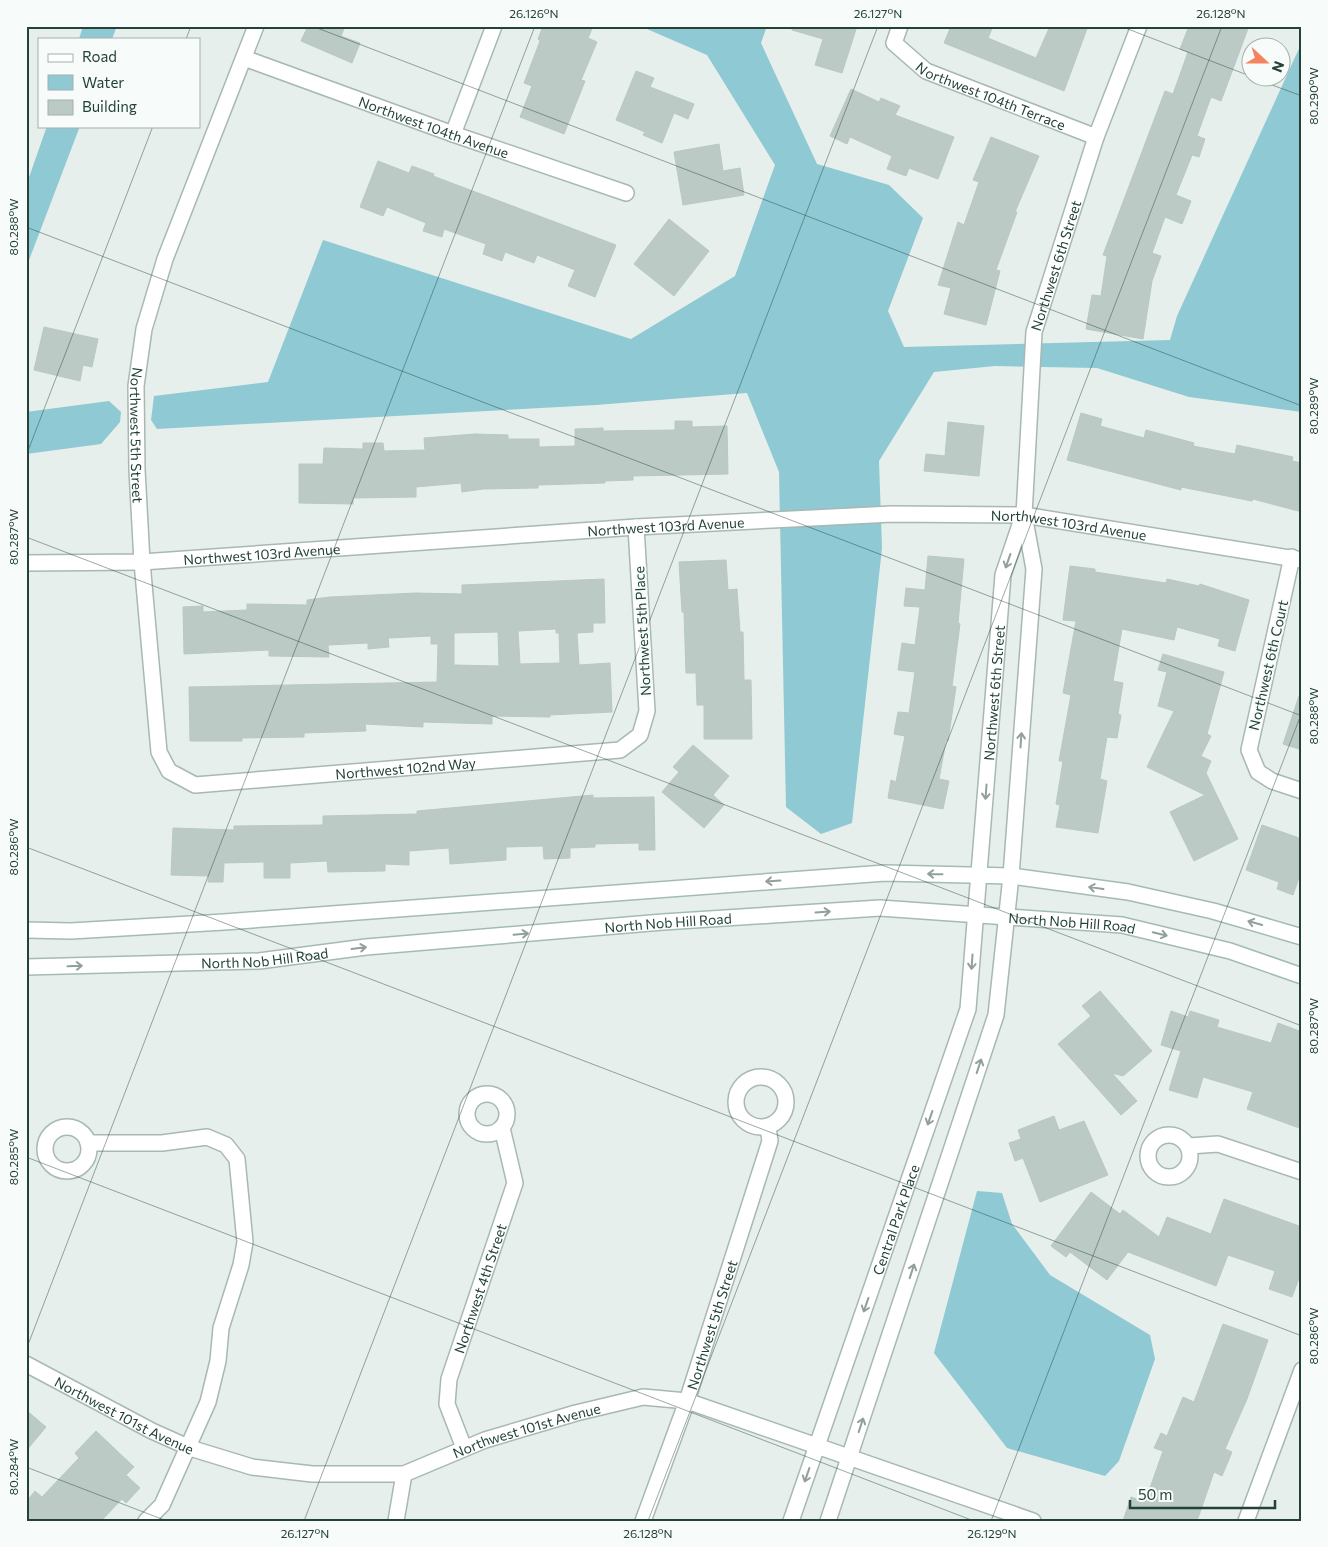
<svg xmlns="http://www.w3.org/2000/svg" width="1328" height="1547" viewBox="0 0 1328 1547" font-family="Commissioner,sans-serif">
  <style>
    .water { fill: #8ec9d4 }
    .building { fill: #bbcac4; stroke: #b8c9c2; fill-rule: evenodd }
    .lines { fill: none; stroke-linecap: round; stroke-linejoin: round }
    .street-casing { stroke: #a8b8b2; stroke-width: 18 }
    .secondary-casing { stroke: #a4bbb3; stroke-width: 18 }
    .street { stroke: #fff; stroke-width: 15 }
    .secondary { stroke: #fff; stroke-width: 15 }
    .oneway { stroke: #92a09c }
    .ticks { fill: none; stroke: #24423a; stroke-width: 1; stroke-opacity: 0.45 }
    .labels { text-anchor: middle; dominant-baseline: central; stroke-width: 4; stroke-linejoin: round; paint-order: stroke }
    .street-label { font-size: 14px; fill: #24423a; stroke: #f7fbf9 }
    .neatline { fill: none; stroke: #24423a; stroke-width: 2 }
    .ticks-label { font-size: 12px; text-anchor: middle; fill: #24423a }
  </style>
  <rect width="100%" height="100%" fill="#e6efeb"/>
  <g class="water">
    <polygon points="83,26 117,26 112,39 79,39"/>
    <polygon points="640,26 767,26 761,43 817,164 889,185 923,218 888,311 904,347 1170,340 1177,316 1302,42 1302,412 1189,397 1097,368 995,366 934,372 879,461 882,548 852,823 821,834 786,807 779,472 747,393 596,405 157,429 151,420 154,396 268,382 323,240 631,339 735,276 775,165 707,55"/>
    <polygon points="47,126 80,126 26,268 26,186"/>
    <polygon points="109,401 121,412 120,422 101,444 26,454 26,412"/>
    <polygon points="977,1191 1002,1193 1012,1224 1050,1275 1150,1335 1155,1359 1119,1461 1105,1476 1007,1448 934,1353"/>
  </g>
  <g class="building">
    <polygon points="308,26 345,26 341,36 360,43 352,63 301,41"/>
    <polygon points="543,26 593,26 588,38 597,42 581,80 585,81 564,134 520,117 532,86 524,83 540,41 538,39"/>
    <polygon points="792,26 857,26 842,73 815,65 823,39 792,30"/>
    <polygon points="951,26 993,26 988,38 1036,58 1050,26 1088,26 1064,91 944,43"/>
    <polygon points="1189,26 1249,26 1221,101 1211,97 1197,136 1205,139 1199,157 1192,155 1176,195 1191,201 1182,224 1165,217 1152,253 1161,256 1152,281 1143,339 1086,329 1092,295 1101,296 1107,256 1103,255 1165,91 1173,94 1188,52 1180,49"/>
    <polygon points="636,71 654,78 650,87 694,104 688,119 674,113 662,143 643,135 645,132 616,120"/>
    <polygon points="851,89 879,102 881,98 900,106 895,115 954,137 938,179 909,168 906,176 887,169 892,156 850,137 847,144 830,136"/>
    <polygon points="991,137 1039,156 1015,212 1017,212 996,270 1000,271 986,325 944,314 951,288 938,285 958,222 964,225 979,182 973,180"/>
    <polygon points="719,144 723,171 740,168 744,195 683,205 674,152"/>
    <polygon points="378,161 409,173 412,166 434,174 433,176 616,245 595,297 568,286 575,270 537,255 534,263 505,252 502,261 483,254 486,244 444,229 442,237 423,231 426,223 387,207 383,216 360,207"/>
    <polygon points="669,219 709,251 674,296 634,264"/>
    <polygon points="44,327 98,339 92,367 83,365 80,381 34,370"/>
    <polygon points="1081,413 1102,419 1100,426 1144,438 1146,430 1194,443 1193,446 1235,454 1237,445 1293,457 1292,461 1302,463 1302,512 1253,499 1252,501 1181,487 1181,490 1067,460"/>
    <polygon points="675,421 692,421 692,427 727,426 728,474 633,476 633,480 605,481 605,483 538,485 538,488 483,489 462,492 461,483 416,487 416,497 353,498 353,504 299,503 299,464 323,464 324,448 363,449 363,443 383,443 384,451 425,450 424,438 475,434 508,435 508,439 539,439 539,447 575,446 575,429 603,428 603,431 675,430"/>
    <polygon points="948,422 984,426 979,476 924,471 926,454 945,456"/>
    <polygon points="928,556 964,559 958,623 960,624 952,686 956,687 948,741 946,741 939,779 949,781 943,809 888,798 891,780 896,782 905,736 894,734 898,712 909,713 915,672 898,670 902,643 915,645 920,607 904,606 906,588 925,590"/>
    <polygon points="726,560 728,590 737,589 740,632 743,632 744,680 751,680 752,739 704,739 704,705 697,705 696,673 686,673 684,612 682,612 679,562"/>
    <polygon points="1070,566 1095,569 1095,572 1166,583 1167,579 1199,586 1200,584 1249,600 1235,651 1218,646 1220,639 1177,627 1174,640 1122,629 1113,681 1123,683 1118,714 1121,715 1117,738 1107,737 1100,779 1107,781 1098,833 1056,827 1060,805 1056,804 1063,761 1059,761 1071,695 1063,693 1076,621 1063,620"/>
    <path d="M604,579L605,623H593V632L577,633L579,665L610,663L612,712L550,715V717L492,716V724L423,722V727L365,724L366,731L304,733V737L242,738V741H190L189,687L437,682L438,644H431V636L388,638L389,647L368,649V643L328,645L329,657L269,656V650L184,654L183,607L203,606V612L247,610V604L307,605V600L330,597L416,593L462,594V585ZM556,629V633H559L560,663L520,664L518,631ZM498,632L499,666L454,665V633Z"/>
    <polygon points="1163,654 1224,672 1207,734 1211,736 1201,756 1211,761 1206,773 1238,839 1194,861 1170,812 1205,795 1147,767 1174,711 1158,706 1167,672 1158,670"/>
    <polygon points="1299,696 1302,697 1302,750 1283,744"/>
    <polygon points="693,745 729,776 713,795 724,805 704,828 662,792 679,772 673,767"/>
    <polygon points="593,795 593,798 654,797 655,850 639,850 639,843 595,844 595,847 570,848 570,858 544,859 543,846 506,847 506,860 450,864 449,848 409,851 409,865 385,864 385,871 328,872 327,861 290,863 290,878 264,878 264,862 224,863 223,882 208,882 209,876 171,875 173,828 234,830 234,826 323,825 323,816 417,814 417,811"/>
    <polygon points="1262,825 1302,839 1302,869 1293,895 1277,889 1279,882 1246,870"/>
    <polygon points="1100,991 1152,1051 1123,1076 1112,1073 1137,1101 1121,1115 1058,1044 1091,1016 1082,1006"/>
    <polygon points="1171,1011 1188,1017 1190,1011 1219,1020 1217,1027 1271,1043 1278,1023 1302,1032 1302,1129 1247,1109 1253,1092 1203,1077 1197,1098 1169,1090 1181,1051 1161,1045"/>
    <polygon points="1054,1116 1059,1130 1084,1121 1108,1175 1040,1202 1023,1158 1015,1161 1009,1143 1021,1139 1018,1130"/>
    <polygon points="1091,1192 1120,1214 1123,1210 1159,1237 1167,1217 1211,1234 1224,1199 1302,1227 1302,1270 1292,1297 1269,1289 1275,1271 1228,1255 1216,1286 1128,1252 1107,1280 1070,1252 1066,1257 1051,1246"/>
    <polygon points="1223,1324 1268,1340 1247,1399 1225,1449 1232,1452 1222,1476 1214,1472 1197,1521 1123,1521 1131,1497 1145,1502 1163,1451 1154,1448 1161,1433 1167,1436 1183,1397 1194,1402"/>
    <polygon points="26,1410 46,1427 26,1451"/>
    <polygon points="96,1431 134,1467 126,1475 140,1488 126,1503 122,1499 101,1521 26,1521 26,1502 35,1491 42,1497 79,1458 75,1453"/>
  </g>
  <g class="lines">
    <g class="street-casing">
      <g id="street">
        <path id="s1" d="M256,26L165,259L144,329L136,386L137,470L142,562L159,752L169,771L195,785L620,750L640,735L647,711L636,527"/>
        <path id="s2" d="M900,26L894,43L926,71L1096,137"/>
        <path id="s3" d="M244,58L453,134L626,193"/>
        <polyline points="453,134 494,26"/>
        <polyline points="1292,557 1249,750 1258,772 1272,781 1302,791"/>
        <path id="s4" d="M26,563L142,562L636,527L892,514L1024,515L1302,560"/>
        <circle cx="761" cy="1102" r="25"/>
        <circle cx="487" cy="1114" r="20"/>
        <circle cx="67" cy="1149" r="22"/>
        <circle cx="1169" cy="1156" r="21"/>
        <polyline points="88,1143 162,1143 207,1137 226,1145 237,1159 245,1242 241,1265 221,1328 218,1361 208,1402 162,1505 146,1521"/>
        <polyline points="1189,1146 1218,1144 1302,1172"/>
        <path id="s5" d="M26,1364L152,1431L190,1448L252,1467L312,1474H404L485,1440L576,1413L643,1397L687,1401L1033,1521"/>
        <path id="s6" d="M464,1448L447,1404L449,1379L515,1183L502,1128"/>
        <polyline points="396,1521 404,1474"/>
        <path id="s7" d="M643,1521L687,1401L770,1141L768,1127"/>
        <path id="s8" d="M791,1521L968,1009L1003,575L1023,516"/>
        <path id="s9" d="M828,1521L996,1015L1011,876L1034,569L1024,515L1034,332L1096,137L1139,26"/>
        <polyline points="1246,1521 1302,1370"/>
      </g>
    </g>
    <g class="secondary-casing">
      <g id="secondary">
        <polyline points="26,930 71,931 224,922 885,873 1011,876 1128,892 1213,911 1302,937"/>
        <path id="s10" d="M26,967L259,961L366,947L663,922L880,908L1122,925L1230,951L1302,976"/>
      </g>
    </g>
    <use href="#street" class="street"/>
    <use href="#secondary" class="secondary"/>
  </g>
  <defs><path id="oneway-shaft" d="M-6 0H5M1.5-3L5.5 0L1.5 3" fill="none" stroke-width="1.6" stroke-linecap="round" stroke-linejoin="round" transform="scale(1.25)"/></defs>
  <g class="oneway">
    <use href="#oneway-shaft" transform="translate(1008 561) rotate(109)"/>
    <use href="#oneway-shaft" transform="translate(1021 740) rotate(-86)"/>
    <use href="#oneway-shaft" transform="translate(986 792) rotate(94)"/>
    <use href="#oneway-shaft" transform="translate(935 874) rotate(-179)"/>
    <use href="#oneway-shaft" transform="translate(773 881) rotate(176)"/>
    <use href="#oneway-shaft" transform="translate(1096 888) rotate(-172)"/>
    <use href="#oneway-shaft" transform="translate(823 912) rotate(-4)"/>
    <use href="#oneway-shaft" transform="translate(1255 923) rotate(-164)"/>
    <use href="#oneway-shaft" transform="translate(521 934) rotate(-5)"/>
    <use href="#oneway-shaft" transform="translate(1160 934) rotate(14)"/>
    <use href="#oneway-shaft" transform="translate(359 948) rotate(-7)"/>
    <use href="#oneway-shaft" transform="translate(972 962) rotate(94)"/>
    <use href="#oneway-shaft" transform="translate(75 966) rotate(-2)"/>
    <use href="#oneway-shaft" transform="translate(979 1066) rotate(-72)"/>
    <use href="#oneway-shaft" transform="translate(930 1118) rotate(109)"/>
    <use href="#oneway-shaft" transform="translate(912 1271) rotate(-72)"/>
    <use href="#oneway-shaft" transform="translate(866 1305) rotate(109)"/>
    <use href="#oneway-shaft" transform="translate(861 1425) rotate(-72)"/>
    <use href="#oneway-shaft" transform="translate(807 1475) rotate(109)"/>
  </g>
  <path class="ticks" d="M312,26L1302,406M1120,26L1250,76M186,39L191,26M1253,78L1302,96M26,227L1302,716M26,456L153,126M26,537L1302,1026M26,847L1302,1336M26,1157L974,1521M26,1350L535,26M26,1467L167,1521M304,1521L878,26M648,1521L1222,26M991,1521L1302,712"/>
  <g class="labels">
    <g class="street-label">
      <text stroke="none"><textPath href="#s2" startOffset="130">Northwest 104th Terrace</textPath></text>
      <text stroke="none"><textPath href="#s3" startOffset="202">Northwest 104th Avenue</textPath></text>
      <text stroke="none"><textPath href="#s9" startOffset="1289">Northwest 6th Street</textPath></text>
      <text stroke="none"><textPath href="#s1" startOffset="430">Northwest 5th Street</textPath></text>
      <text stroke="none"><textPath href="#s4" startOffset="1045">Northwest 103rd Avenue</textPath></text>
      <text stroke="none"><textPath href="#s4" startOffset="641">Northwest 103rd Avenue</textPath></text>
      <text stroke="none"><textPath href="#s4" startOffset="236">Northwest 103rd Avenue</textPath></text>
      <text transform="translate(642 631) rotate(-93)">Northwest 5th Place</text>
      <text transform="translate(1268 665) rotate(-77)">Northwest 6th Court</text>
      <text stroke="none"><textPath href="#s8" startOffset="859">Northwest 6th Street</textPath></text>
      <text stroke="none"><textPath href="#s1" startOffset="1010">Northwest 102nd Way</textPath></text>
      <text stroke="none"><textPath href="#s10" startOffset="644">North Nob Hill Road</textPath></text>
      <text stroke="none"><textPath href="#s10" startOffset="1049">North Nob Hill Road</textPath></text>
      <text stroke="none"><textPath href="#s10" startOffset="239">North Nob Hill Road</textPath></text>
      <text stroke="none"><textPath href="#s8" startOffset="319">Central Park Place</textPath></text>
      <text stroke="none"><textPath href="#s6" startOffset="168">Northwest 4th Street</textPath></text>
      <text stroke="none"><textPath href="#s7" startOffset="208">Northwest 5th Street</textPath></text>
      <text stroke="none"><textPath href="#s5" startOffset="111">Northwest 101st Avenue</textPath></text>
      <text stroke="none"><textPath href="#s5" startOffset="532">Northwest 101st Avenue</textPath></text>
    </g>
  </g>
  <rect width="1328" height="1547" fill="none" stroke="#f7fbf9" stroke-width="55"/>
  <rect x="38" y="38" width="162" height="90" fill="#f7fbf9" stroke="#a3b1ad"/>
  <rect x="48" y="54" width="25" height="8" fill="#ffffff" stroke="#a3b1ad"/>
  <text x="82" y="62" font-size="15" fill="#24423a">Road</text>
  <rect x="48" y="75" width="25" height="15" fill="#8ec9d4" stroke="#a3b1ad"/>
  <text x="82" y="88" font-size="15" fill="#24423a">Water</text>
  <rect x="48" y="100" width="25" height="15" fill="#bbcac4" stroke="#a3b1ad"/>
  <text x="82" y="112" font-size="15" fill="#24423a">Building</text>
  <g transform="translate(1266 62) rotate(111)"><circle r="24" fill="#f7fbf9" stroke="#a3b1ad"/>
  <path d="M0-4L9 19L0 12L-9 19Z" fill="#f4845f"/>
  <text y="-8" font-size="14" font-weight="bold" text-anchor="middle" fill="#24423a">N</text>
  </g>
  <path d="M1130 1500v8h145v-8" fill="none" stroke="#24423a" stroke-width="2.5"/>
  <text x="1138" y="1500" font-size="15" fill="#24423a" stroke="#f7fbf9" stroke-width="4" paint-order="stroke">50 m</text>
  <rect x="28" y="28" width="1272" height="1492" class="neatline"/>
  <g class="ticks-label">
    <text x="534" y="18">26.126°N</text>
    <text x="878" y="18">26.127°N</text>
    <text x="1221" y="18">26.128°N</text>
    <text transform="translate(1314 96) rotate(-90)" y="4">80.290°W</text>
    <text transform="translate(14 227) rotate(-90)" y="4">80.288°W</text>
    <text transform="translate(1314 406) rotate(-90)" y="4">80.289°W</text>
    <text transform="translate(14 537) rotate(-90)" y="4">80.287°W</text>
    <text transform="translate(1314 716) rotate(-90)" y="4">80.288°W</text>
    <text transform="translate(14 847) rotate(-90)" y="4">80.286°W</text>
    <text transform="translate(1314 1026) rotate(-90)" y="4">80.287°W</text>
    <text transform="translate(14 1157) rotate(-90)" y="4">80.285°W</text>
    <text transform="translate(1314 1336) rotate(-90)" y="4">80.286°W</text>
    <text transform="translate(14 1467) rotate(-90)" y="4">80.284°W</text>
    <text x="305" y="1538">26.127°N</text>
    <text x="648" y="1538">26.128°N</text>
    <text x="992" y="1538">26.129°N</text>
  </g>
</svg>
